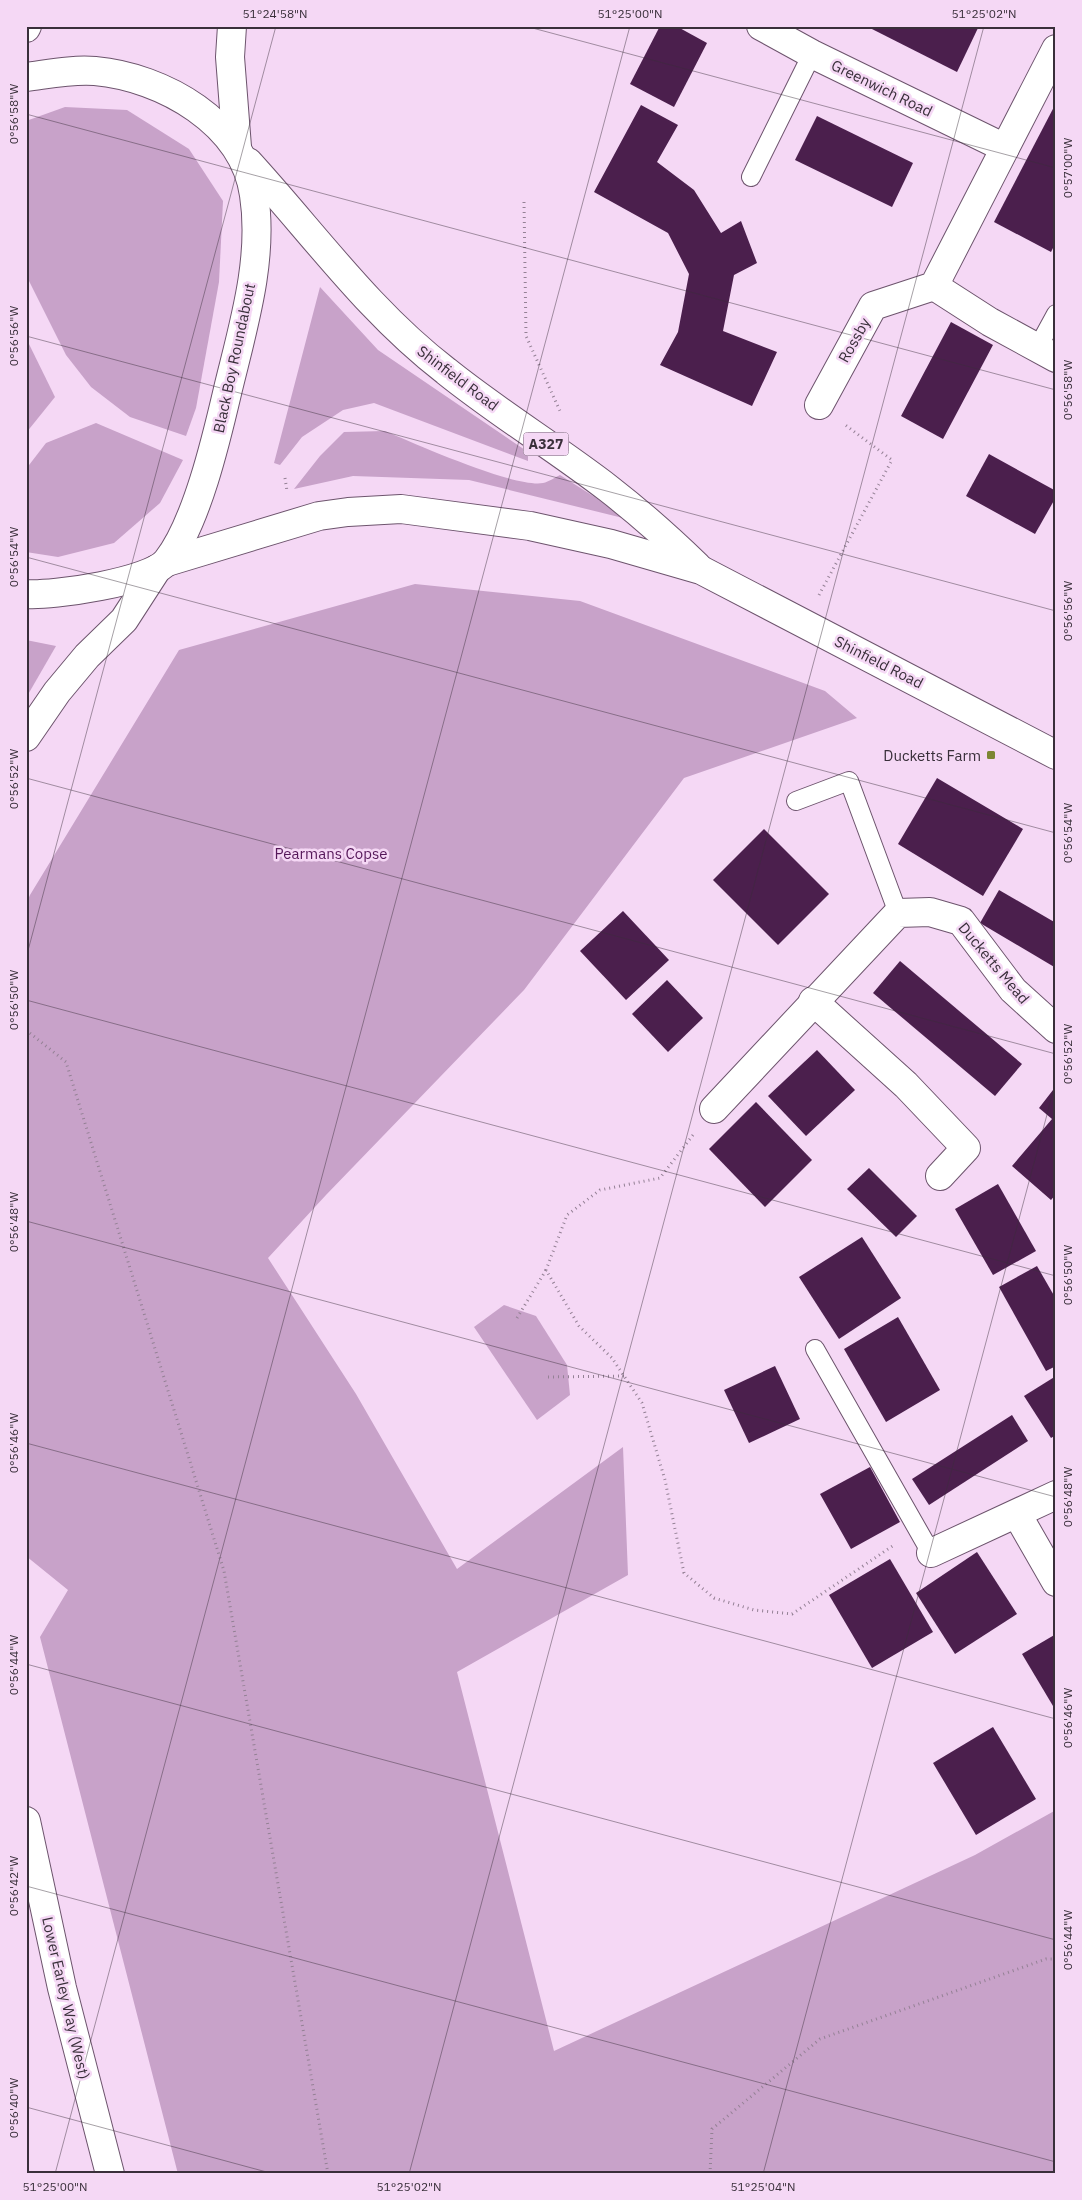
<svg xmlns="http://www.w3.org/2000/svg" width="1082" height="2200" viewBox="0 0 1082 2200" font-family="'IBM Plex Sans',sans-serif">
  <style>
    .green { fill: #c8a2c9 }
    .building { fill: #4b1f4d }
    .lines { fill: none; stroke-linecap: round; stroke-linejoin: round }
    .lane-casing { stroke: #6d546d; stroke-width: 20 }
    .street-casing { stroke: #6d546d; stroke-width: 30 }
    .secondary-casing { stroke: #6d546d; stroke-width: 30 }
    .primary-casing { stroke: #6d546d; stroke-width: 30 }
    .path { stroke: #948195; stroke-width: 3; stroke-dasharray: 1 4; stroke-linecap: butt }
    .lane { stroke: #fff; stroke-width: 18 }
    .street { stroke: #fff; stroke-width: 28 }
    .secondary { stroke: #fff; stroke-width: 28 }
    .primary { stroke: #fff; stroke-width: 28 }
    .ticks { fill: none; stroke: #392f3a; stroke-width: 1; stroke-opacity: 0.45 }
    .poi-dot { fill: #7c8633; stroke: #f5d8f5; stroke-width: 2 }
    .labels { text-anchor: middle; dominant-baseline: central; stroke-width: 5; stroke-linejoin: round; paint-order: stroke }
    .shield { fill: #f5d8f5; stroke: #716272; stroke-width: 1 }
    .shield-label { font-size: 14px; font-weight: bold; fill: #392f3a }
    .street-label { font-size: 15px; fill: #392f3a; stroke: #f5d8f5 }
    .poi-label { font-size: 15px; fill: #392f3a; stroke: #f5d8f5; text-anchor: end }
    .park-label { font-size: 15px; fill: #551759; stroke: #f5d8f5 }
    .neatline { fill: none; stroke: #392f3a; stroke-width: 2 }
    .ticks-label { font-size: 12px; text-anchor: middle; fill: #392f3a }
  </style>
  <rect width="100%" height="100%" fill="#f5d8f5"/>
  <g class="green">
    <polygon points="65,107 127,110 189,149 223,201 219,282 196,408 186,436 130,417 91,387 66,355 26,275 26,121"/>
    <polygon points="320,287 378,350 528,452 528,461 374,403 343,410 302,437 280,465 274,463"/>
    <polygon points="26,338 55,397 26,433"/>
    <polygon points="96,423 183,460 160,503 114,543 58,557 26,552 26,469 46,443"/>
    <path d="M385,431C416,444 514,488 543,483C549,482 555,477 560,475L631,520L469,480L353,476L294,489L320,456L344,432Z"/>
    <polygon points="415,584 580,601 825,691 857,718 684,778 524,990 326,1195 268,1258 356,1394 457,1569 623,1447 628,1575 457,1672 554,2051 975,1855 1056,1810 1056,2174 178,2174 40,1637 68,1590 26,1556 26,904 30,895 179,650"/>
    <polygon points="26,640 56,646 26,698"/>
    <polygon points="504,1305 536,1316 567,1365 570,1395 537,1420 474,1327"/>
  </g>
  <g class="building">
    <polygon points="660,26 676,26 707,43 674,107 630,84"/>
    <polygon points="866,26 975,26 978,28 957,72"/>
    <polygon points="1056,103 1056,242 1051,252 994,222"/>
    <polygon points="641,105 678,125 657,162 694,190 721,233 741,221 757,263 734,275 723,331 777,352 752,406 660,365 678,332 689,274 668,233 594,192"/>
    <polygon points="817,116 913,163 892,207 795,160"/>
    <polygon points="951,322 993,345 943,439 901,416"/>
    <polygon points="989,454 1056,491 1056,497 1035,534 966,496"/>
    <polygon points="937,778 1023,829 983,896 898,844"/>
    <polygon points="764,829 829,894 778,945 713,880"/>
    <polygon points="999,890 1056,923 1056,968 980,923"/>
    <polygon points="623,911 669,960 626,1000 580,951"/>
    <polygon points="900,961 1022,1064 995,1096 873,993"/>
    <polygon points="667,980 703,1018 668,1052 632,1014"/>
    <polygon points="817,1050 855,1090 806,1136 768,1096"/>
    <polygon points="1053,1090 1056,1092 1056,1194 1051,1200 1012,1166 1052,1119 1039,1108"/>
    <polygon points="756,1102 812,1160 765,1207 709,1149"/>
    <polygon points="869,1168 917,1216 896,1237 847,1189"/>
    <polygon points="998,1184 1036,1251 993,1275 955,1209"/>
    <polygon points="862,1237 901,1298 839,1339 799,1277"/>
    <polygon points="1037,1266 1056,1299 1056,1366 1046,1371 999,1287"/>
    <polygon points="898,1317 940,1390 886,1422 844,1349"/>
    <polygon points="775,1366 800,1419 749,1443 724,1390"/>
    <polygon points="1056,1376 1056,1435 1051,1438 1024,1396"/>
    <polygon points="1012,1415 1028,1441 929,1505 912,1479"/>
    <polygon points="870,1467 900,1522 851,1549 820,1494"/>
    <polygon points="977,1552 1017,1614 955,1654 916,1593"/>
    <polygon points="890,1559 933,1632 872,1668 829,1595"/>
    <polygon points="1056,1634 1056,1711 1022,1654"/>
    <polygon points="993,1727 1036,1799 976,1835 933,1763"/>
  </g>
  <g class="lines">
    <g class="lane-casing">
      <g id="lane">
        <polyline points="751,177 812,54"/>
        <polyline points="1038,347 1056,314"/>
        <polyline points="796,801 849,781 898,913"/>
        <polyline points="815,1349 931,1553"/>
      </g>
    </g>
    <g class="street-casing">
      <g id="street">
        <polyline points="761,26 812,54 1005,148"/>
        <polyline points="934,286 990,322 1056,358"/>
        <polyline points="819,405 873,306 934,286 1056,49"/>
        <polyline points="813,1001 906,1085 966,1148 940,1176"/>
        <polyline points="714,1109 898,913 930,912 961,921 1013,990 1056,1029"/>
        <polyline points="1017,1514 1056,1582"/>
        <polyline points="931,1553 1056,1495"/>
      </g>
    </g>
    <g class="secondary-casing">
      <g id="secondary">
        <polyline points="232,26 230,57 237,147"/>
        <polyline points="26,28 27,26"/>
        <polyline points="26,737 57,692 87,656 124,620 157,569"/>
        <polyline points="26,1821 62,1988 110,2174"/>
      </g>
    </g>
    <g class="primary-casing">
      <g id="primary">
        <path d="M26,77C49,74 73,69 95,71C163,77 244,123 254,195C264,259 243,327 228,389C217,436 197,523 167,561C151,582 53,596 26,594"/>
        <path d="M248,162C313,233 369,312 446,371C498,413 556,448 609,489C640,513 669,539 697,566"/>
        <polyline points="167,562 319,516 348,512 401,509 530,526 611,544 701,570 1056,755"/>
      </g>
    </g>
    <g class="path">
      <polyline points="524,202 526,336 560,411"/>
      <polyline points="285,478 287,491"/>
      <polyline points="819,595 892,460 844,424"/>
      <polyline points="26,1030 66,1062 224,1571 328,2174"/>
      <polyline points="693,1135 660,1178 600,1190 567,1215 546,1270 579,1326 612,1358 642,1403 665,1480 684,1573 714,1598 754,1610 792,1614 894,1545"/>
      <polyline points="517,1318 546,1270"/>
      <polyline points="548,1377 624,1376"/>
      <polyline points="710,2174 712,2129 820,2039 1046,1959 1056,1959"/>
    </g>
    <use href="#lane" class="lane"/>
    <use href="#street" class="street"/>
    <use href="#secondary" class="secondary"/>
    <use href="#primary" class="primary"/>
  </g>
  <path class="ticks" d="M525,26L1056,168M26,114L1056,390M26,336L1056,611M26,557L1056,833M26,778L1056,1054M26,958L276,26M26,1000L1056,1276M26,1221L1056,1497M26,1443L1056,1719M26,1664L1056,1940M26,1886L1056,2162M26,2107L274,2174M55,2174L630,26M409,2174L984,26M763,2174L1056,1081"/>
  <rect class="poi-dot" x="986" y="750" width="10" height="10" rx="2.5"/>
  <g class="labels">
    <rect class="shield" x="523.5" y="432.5" width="45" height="23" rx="4"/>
    <g class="shield-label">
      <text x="546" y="444">A327</text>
    </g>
    <g class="street-label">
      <text transform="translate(882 88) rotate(26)">Greenwich Road</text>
      <text transform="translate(854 340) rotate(-61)">Rossby</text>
      <text transform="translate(234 358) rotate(-78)">Black Boy Roundabout</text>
      <text transform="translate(458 378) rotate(37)">Shinfield Road</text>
      <text transform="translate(879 662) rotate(27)">Shinfield Road</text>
      <text transform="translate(994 963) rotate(50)">Ducketts Mead</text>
      <text transform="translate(66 1998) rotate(77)">Lower Earley Way (West)</text>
    </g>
    <g class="poi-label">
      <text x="981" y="755">Ducketts Farm</text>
    </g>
    <g class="park-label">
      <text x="331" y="853">Pearmans Copse</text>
    </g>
  </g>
  <rect width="1082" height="2200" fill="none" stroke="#f5d8f5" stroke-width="55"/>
  <rect x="28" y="28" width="1026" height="2144" class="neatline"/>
  <g class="ticks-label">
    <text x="275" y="18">51°24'58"N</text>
    <text x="630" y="18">51°25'00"N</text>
    <text x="984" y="18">51°25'02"N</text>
    <text transform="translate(14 114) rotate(-90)" y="4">0°56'58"W</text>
    <text transform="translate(1068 168) rotate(-90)" y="4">0°57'00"W</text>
    <text transform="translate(14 336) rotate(-90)" y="4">0°56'56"W</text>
    <text transform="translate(1068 390) rotate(-90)" y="4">0°56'58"W</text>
    <text transform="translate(14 557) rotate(-90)" y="4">0°56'54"W</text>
    <text transform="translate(1068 611) rotate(-90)" y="4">0°56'56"W</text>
    <text transform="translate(14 779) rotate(-90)" y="4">0°56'52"W</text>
    <text transform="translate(1068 833) rotate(-90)" y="4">0°56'54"W</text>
    <text transform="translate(14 1000) rotate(-90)" y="4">0°56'50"W</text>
    <text transform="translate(1068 1054) rotate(-90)" y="4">0°56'52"W</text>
    <text transform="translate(14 1222) rotate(-90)" y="4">0°56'48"W</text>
    <text transform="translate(1068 1275) rotate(-90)" y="4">0°56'50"W</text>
    <text transform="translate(14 1443) rotate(-90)" y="4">0°56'46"W</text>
    <text transform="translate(1068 1497) rotate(-90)" y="4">0°56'48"W</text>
    <text transform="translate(14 1665) rotate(-90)" y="4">0°56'44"W</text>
    <text transform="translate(1068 1718) rotate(-90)" y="4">0°56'46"W</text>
    <text transform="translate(14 1886) rotate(-90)" y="4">0°56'42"W</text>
    <text transform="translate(1068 1940) rotate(-90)" y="4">0°56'44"W</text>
    <text transform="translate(14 2108) rotate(-90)" y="4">0°56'40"W</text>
    <text x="55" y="2191">51°25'00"N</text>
    <text x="409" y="2191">51°25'02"N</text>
    <text x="763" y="2191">51°25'04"N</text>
  </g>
</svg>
